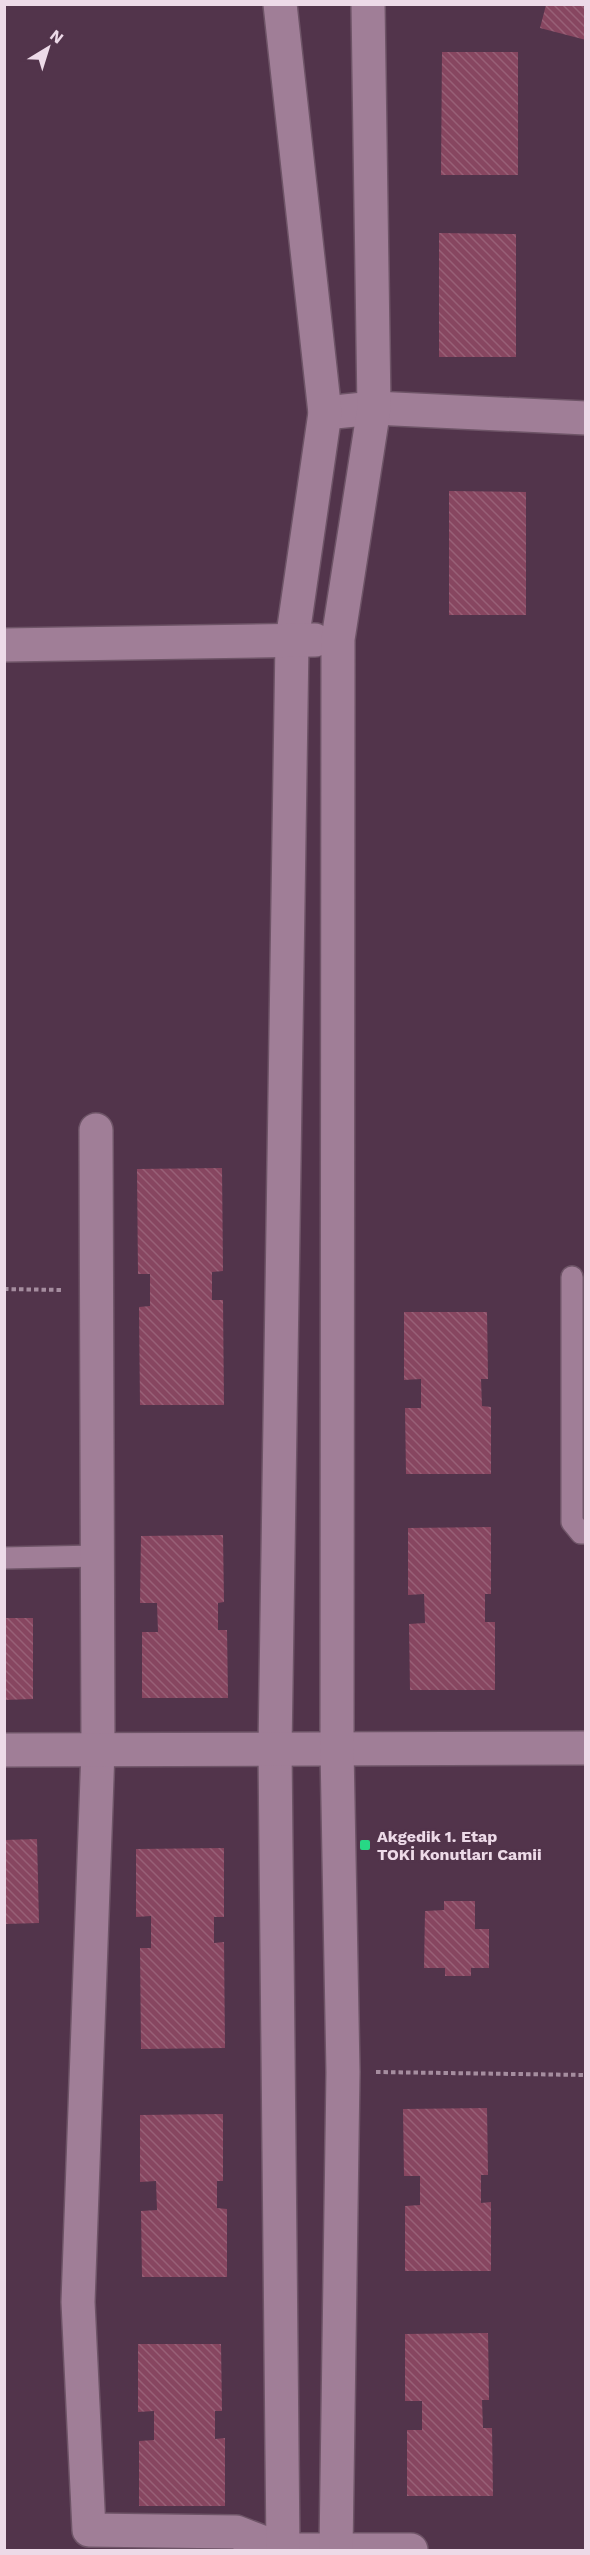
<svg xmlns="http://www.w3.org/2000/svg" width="590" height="2555" viewBox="0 0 590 2555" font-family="'Work Sans',sans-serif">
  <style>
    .building { fill: url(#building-back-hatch) }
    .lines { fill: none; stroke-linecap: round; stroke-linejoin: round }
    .service-casing { stroke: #6e5467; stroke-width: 24 }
    .minor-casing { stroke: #6e5467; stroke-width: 36 }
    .tertiary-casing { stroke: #6e5467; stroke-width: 36 }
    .path { stroke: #a58d9f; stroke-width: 4; stroke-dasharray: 4.5 3; stroke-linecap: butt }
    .service { stroke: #a07e97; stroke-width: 21 }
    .minor { stroke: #a07e97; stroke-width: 33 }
    .tertiary { stroke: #a07e97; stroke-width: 33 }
    .poi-dot { fill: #27d885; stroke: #52344b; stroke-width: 2 }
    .labels { text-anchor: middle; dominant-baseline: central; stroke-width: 5; stroke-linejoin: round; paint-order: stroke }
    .poi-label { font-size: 16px; font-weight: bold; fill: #eddae8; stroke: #52344b; text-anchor: start }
  </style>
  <defs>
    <pattern id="building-back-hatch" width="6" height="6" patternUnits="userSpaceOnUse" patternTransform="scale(1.5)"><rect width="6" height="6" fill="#874660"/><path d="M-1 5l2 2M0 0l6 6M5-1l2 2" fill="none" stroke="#986077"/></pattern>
  </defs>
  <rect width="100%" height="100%" fill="#52344b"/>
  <g class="building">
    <polygon points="546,5 586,5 586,40 540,28"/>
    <polygon points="442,52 518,52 518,175 441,175"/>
    <polygon points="439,233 516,234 516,357 439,357"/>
    <polygon points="449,491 526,492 526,615 449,615"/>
    <polygon points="222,1168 223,1271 212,1272 212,1300 223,1300 224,1405 140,1405 139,1307 150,1306 150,1274 138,1274 137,1169"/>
    <polygon points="404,1312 487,1312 488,1379 481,1379 482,1406 491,1407 491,1474 406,1474 405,1408 421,1408 421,1379 404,1380"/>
    <polygon points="491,1527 491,1594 485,1594 485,1622 495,1622 495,1690 410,1690 409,1624 425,1623 424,1594 408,1595 408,1528"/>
    <polygon points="223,1535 224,1602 218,1603 218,1630 227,1630 228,1698 142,1698 142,1632 158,1632 157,1603 140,1603 141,1536"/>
    <polygon points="4,1618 33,1618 33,1699 4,1700"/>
    <polygon points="37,1839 39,1923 5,1924 5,1840"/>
    <polygon points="224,1848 224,1917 214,1917 214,1943 224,1942 225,2048 141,2049 140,1948 151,1948 151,1916 136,1917 136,1849"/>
    <polygon points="444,1901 475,1901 475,1929 489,1929 489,1968 471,1968 471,1976 445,1976 445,1968 424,1968 425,1911 444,1910"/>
    <polygon points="487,2108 488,2175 481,2175 481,2203 491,2202 491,2271 405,2271 405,2206 420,2205 420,2176 404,2176 403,2109"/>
    <polygon points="223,2114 223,2181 217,2181 217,2208 227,2209 227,2277 142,2277 141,2211 157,2210 156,2181 140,2182 140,2115"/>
    <polygon points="488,2333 489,2400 482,2400 483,2428 492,2428 493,2496 407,2496 407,2430 422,2430 422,2401 405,2401 405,2334"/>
    <polygon points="138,2344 221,2344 222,2411 215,2411 215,2439 225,2438 225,2506 139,2506 139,2441 154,2440 154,2411 138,2412"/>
  </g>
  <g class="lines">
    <g class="service-casing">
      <g id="service">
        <polyline points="572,1277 572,1522 581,1533 586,1533"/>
        <polyline points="4,1558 97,1556"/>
      </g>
    </g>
    <g class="minor-casing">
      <g id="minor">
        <polyline points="325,413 374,408 586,418"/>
        <polyline points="96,1130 98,1750 78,2302 89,2530 236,2532 283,2550 411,2550"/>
      </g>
    </g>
    <g class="tertiary-casing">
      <g id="tertiary">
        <polyline points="280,4 325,413 292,641 275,1749 283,2550"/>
        <polyline points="4,645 315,640"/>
        <polyline points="4,1750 586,1748"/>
        <polyline points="336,2550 343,2072 337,1749 338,639 374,408 368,4"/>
      </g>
    </g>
    <g class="path">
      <polyline points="4,1289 63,1290"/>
      <polyline points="376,2072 586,2075"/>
    </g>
    <use href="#service" class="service"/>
    <use href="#minor" class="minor"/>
    <use href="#tertiary" class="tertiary"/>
  </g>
  <rect class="poi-dot" x="359" y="1839" width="12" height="12" rx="3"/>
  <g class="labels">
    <g class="poi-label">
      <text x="377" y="1836">Akgedik 1. Etap<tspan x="377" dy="18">TOKİ Konutları Camii</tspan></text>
    </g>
  </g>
  <rect width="590" height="2555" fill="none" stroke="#eddae8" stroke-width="12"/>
  <g transform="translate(48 48) rotate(38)" stroke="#52344b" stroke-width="4.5" paint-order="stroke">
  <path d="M0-4.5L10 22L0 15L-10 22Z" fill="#eddae8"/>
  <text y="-9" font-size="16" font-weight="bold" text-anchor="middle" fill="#eddae8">N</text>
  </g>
</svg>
